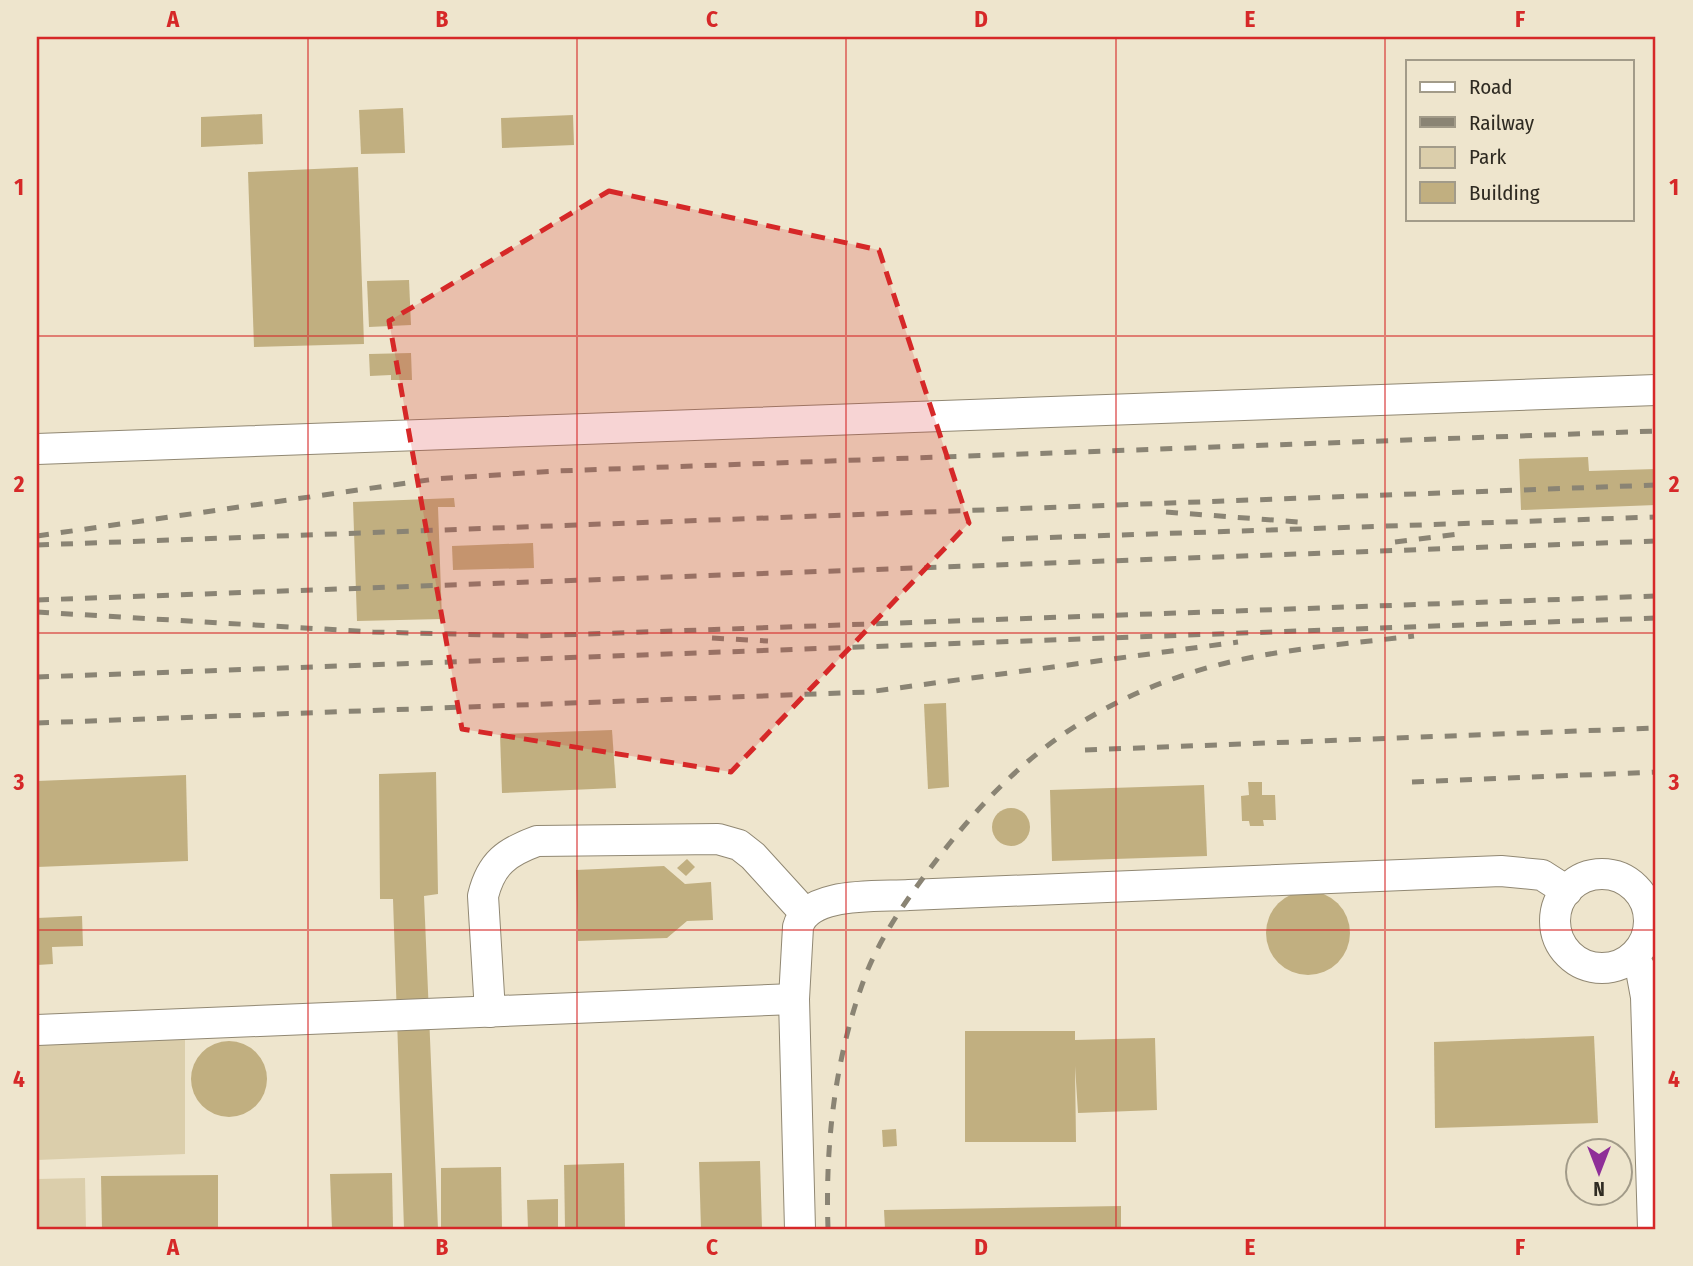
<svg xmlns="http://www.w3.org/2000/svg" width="1693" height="1266" viewBox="0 0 1693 1266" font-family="'Fira Sans Condensed',sans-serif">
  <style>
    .green { fill: #dbceab }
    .building { fill: #c1af80 }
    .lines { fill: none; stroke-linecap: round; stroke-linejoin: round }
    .minor-casing { stroke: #918873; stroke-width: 32 }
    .minor { stroke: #fff; stroke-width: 30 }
    .rail { stroke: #8a8474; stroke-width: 5; stroke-dasharray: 12 12; stroke-linecap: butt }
    .marked { fill: #d62828; fill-opacity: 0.2; stroke: #d62828; stroke-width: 5; stroke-dasharray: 14 9; stroke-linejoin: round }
    .grid { fill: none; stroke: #d62828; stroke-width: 2; stroke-opacity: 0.55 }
    .neatline { fill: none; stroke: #d62828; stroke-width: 2.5 }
    .grid-label { font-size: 23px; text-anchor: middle; font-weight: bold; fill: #d62828 }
  </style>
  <rect width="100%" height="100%" fill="#eee5cd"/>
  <g class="green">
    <polygon points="185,1034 185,1154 37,1160 37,1041"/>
    <polygon points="85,1178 86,1229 37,1229 37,1179"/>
  </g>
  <g class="building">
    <polygon points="403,108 405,153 361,154 359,110"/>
    <polygon points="262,114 263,144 201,147 201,117"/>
    <polygon points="573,115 574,145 502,148 501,118"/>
    <polygon points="358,167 364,344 254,347 248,172"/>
    <polygon points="409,280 411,325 369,327 367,281"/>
    <polygon points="411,353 412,380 391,380 391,375 370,376 369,354"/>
    <polygon points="1588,457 1589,471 1656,469 1656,505 1521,510 1519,459"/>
    <polygon points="454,498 455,507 438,507 442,619 357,621 353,502"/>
    <polygon points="533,543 534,568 453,570 452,546"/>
    <polygon points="946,703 949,787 928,789 924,704"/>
    <polygon points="612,730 616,788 502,793 500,734"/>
    <polygon points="436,772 438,894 424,896 438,1229 404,1229 393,899 380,899 379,774"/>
    <polygon points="186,775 188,861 37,867 37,781"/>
    <polygon points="1248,782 1262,782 1262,795 1275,795 1276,820 1263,820 1264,826 1250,826 1249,821 1242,821 1241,796 1249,795"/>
    <polygon points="1204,785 1207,856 1052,861 1050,790"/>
    <circle cx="1011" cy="827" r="19"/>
    <polygon points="687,859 695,867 686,876 677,868"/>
    <polygon points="664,866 685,884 711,882 713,920 687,921 667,938 578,941 576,870"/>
    <circle cx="1308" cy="933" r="42"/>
    <polygon points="82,916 83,946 52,947 53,964 37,965 37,918"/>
    <polygon points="965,1031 1075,1031 1075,1040 1155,1038 1157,1110 1078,1113 1075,1066 1076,1142 965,1142"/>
    <polygon points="1594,1036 1598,1123 1435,1128 1434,1042"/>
    <circle cx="229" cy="1079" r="38"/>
    <polygon points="896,1129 897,1146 883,1147 882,1130"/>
    <polygon points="760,1161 762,1229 701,1229 699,1162"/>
    <polygon points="624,1163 625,1229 565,1229 564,1165"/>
    <polygon points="501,1167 502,1229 441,1229 441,1168"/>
    <polygon points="392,1173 393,1229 332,1229 330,1174"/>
    <polygon points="218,1175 218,1229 102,1229 101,1176"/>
    <polygon points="558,1199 558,1229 528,1229 527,1200"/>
    <polygon points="1121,1206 1121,1229 885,1229 884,1210"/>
  </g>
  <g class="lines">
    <g class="minor-casing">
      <g id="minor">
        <polyline points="37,449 1656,390"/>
        <circle cx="1602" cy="921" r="47"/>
        <polyline points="1633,957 1641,970 1646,997 1653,1229"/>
        <path d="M490,1012L483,896C491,863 507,852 537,841L718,839L739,845L753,856L804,912"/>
        <polyline points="37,1030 794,999"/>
        <path d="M800,1229L794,999L798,927C807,891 878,897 909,895L1501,871L1542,875L1567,891"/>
      </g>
    </g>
    <use href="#minor" class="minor"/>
    <g class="rail">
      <polyline points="1166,512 1299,522"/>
      <polyline points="37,536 435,479 556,471 1656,431"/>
      <polyline points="1002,539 1656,517"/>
      <polyline points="1395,542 1458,534"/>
      <polyline points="37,545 1656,485"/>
      <polyline points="37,600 1656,541"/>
      <polyline points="37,612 373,632 532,636 1656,596"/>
      <polyline points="712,638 768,641"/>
      <polyline points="37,677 1656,618"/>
      <polyline points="37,723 868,692 1238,642"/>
      <polyline points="1085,750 1656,728"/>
      <polyline points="1412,782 1656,772"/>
      <path d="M828,1229C825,1143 835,1056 866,974C882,934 909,896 935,862C1006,769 1076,710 1190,673C1261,650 1339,645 1414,636"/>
    </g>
  </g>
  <path class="marked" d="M609,191L879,250L969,523L731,772L462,729L389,321Z"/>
  <path class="grid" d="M308,37V1229M577,37V1229M846,37V1229M1116,37V1229M1385,37V1229M37,336H1656M37,633H1656M37,930H1656"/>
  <rect width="1693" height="1266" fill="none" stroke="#eee5cd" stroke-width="77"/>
  <rect x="1406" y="60" width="228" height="161" fill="#eee5cd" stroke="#a29b89" stroke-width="2"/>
  <rect x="1420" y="82" width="35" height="10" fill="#ffffff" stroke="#a29b89" stroke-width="2"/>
  <text x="1469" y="94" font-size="21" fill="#2f2b22">Road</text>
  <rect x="1420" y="117" width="35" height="10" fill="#8a8474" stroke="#a29b89" stroke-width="2"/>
  <text x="1469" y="130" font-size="21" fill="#2f2b22">Railway</text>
  <rect x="1420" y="147" width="35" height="21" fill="#dbceab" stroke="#a29b89" stroke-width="2"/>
  <text x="1469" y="164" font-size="21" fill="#2f2b22">Park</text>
  <rect x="1420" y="182" width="35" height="21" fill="#c1af80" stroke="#a29b89" stroke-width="2"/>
  <text x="1469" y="200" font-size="21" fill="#2f2b22">Building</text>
  <g transform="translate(1599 1172) rotate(180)"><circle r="33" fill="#eee5cd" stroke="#a29b89" stroke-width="2"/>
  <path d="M0-5L12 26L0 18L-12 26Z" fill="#8f2f98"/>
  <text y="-10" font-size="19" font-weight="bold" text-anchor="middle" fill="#2f2b22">N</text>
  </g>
  <rect x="38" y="38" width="1616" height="1190" class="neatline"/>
  <g class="grid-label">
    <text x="173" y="27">A</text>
    <text x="442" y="27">B</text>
    <text x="712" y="27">C</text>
    <text x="981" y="27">D</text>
    <text x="1250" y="27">E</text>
    <text x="1520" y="27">F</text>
    <text x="19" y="195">1</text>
    <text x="1674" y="195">1</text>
    <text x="19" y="492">2</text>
    <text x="1674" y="492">2</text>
    <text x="19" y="790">3</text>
    <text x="1674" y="790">3</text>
    <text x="19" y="1087">4</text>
    <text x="1674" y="1087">4</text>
    <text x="173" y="1255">A</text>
    <text x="442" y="1255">B</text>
    <text x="712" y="1255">C</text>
    <text x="981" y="1255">D</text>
    <text x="1250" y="1255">E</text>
    <text x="1520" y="1255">F</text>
  </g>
</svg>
